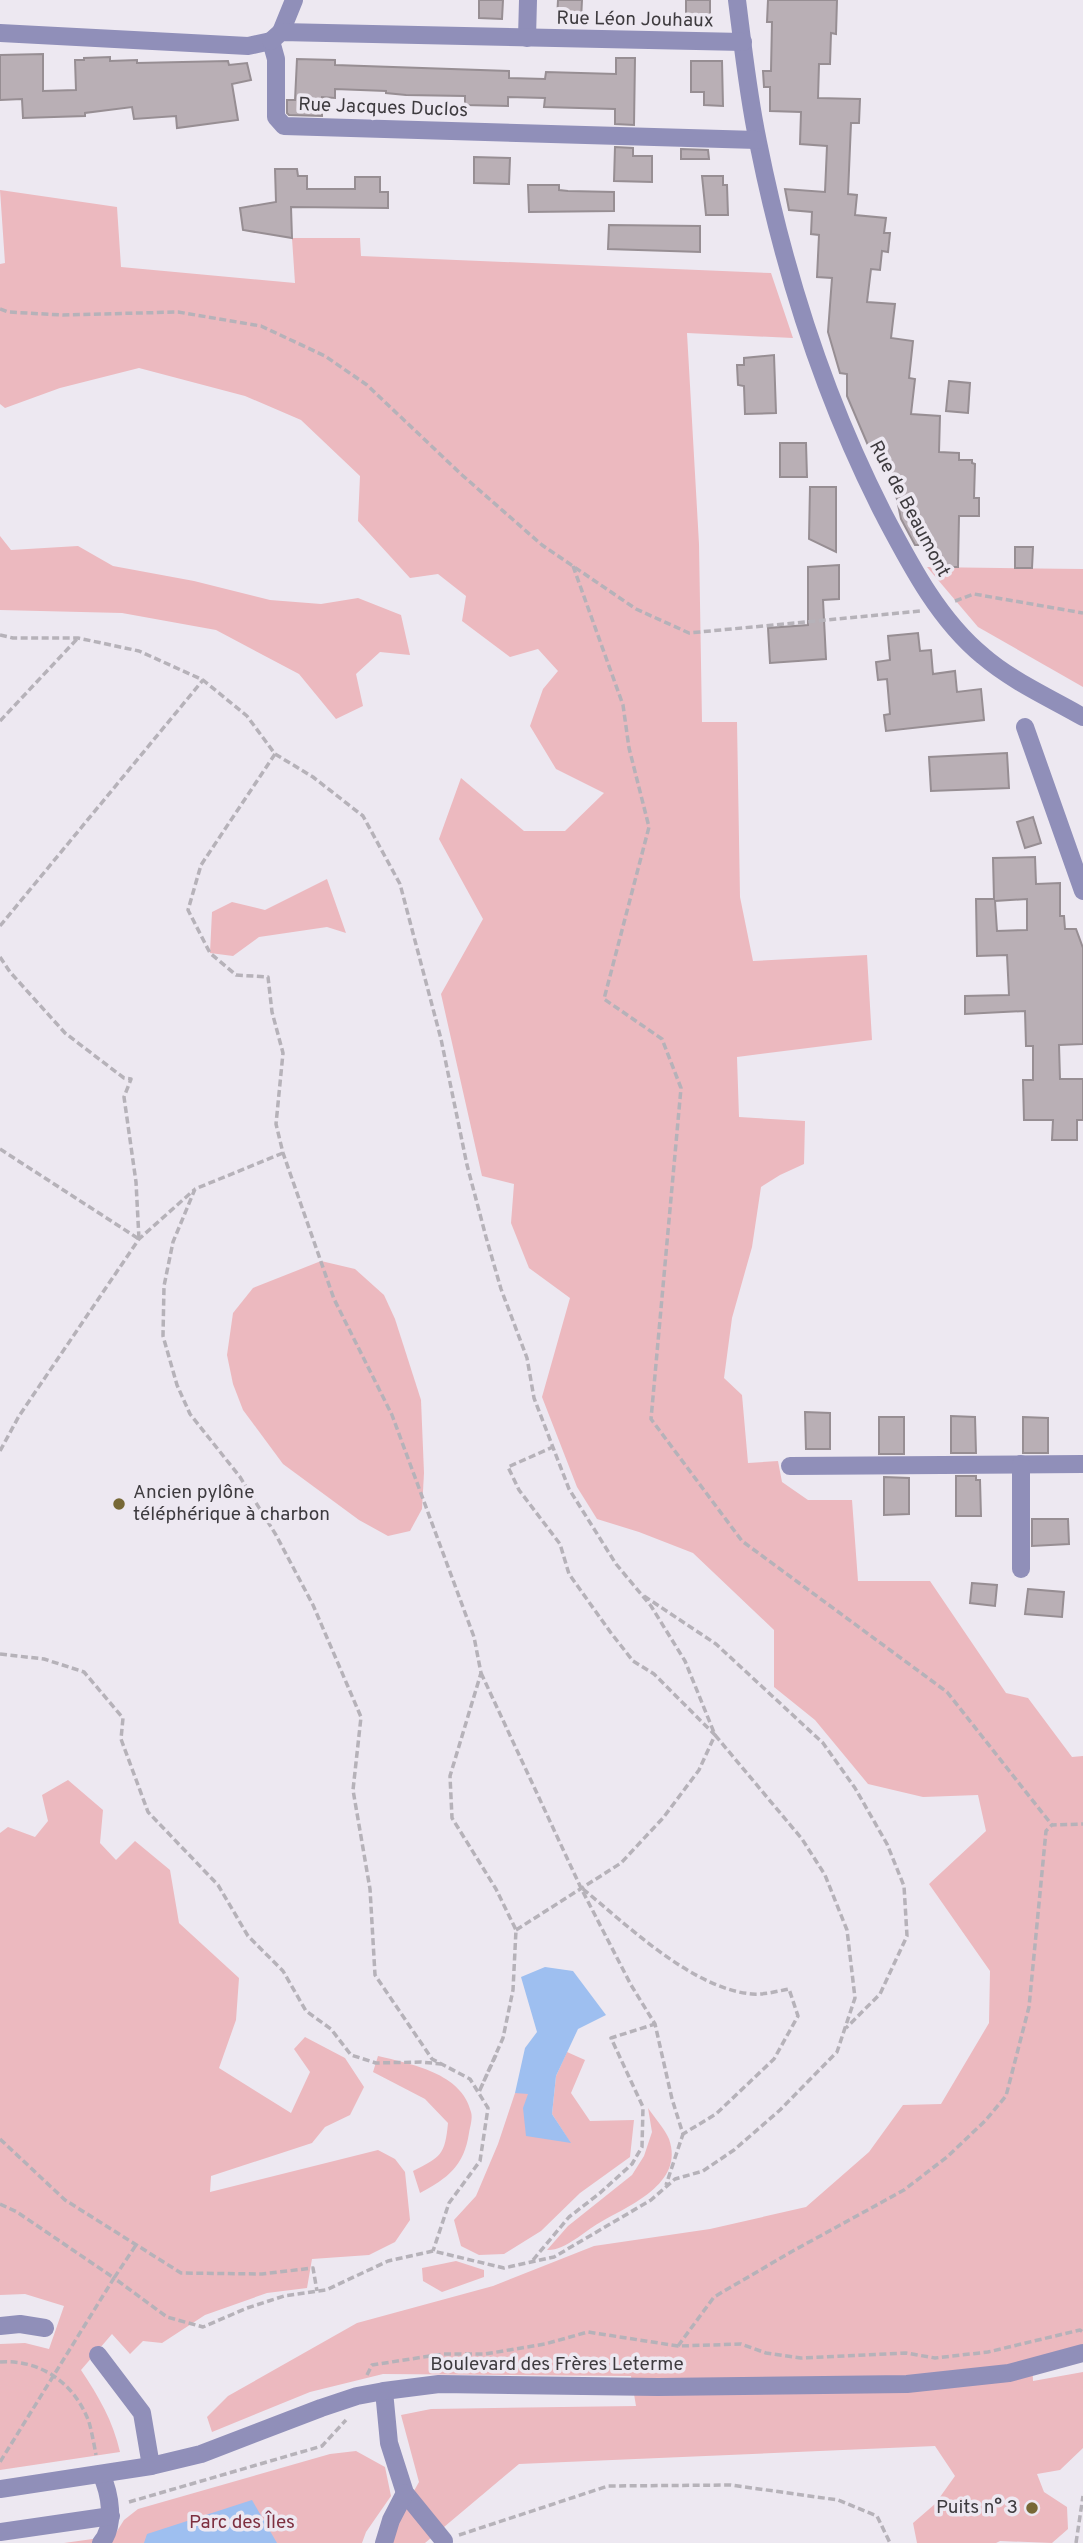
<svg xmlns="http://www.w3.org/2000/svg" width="1083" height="2543" viewBox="0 0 1083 2543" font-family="Overpass,sans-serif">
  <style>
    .green { fill: #ecb9bf }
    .water { fill: #9ebff0 }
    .building { fill: #b9afb5; stroke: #978e93; stroke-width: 2; fill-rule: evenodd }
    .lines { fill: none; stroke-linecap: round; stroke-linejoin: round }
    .path { stroke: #b6b2b9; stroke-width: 3.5; stroke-dasharray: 7 3.5; stroke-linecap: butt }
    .minor { stroke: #908fb9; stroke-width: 18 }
    .poi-dot { fill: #776836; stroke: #ede8f1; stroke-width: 2.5 }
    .labels { text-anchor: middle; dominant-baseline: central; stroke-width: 7; stroke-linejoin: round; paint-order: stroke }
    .street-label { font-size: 19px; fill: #3e3b3f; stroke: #ede8f1 }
    .poi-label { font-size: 19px; fill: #3e3b3f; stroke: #ede8f1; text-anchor: start }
    .park-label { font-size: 19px; fill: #7e3040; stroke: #ede8f1 }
  </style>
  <rect width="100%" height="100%" fill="#ede8f1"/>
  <g class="green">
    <polygon points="0,190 117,207 121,267 295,283 292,238 360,238 361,256 771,273 793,338 687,333 699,544 702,722 737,722 740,897 753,961 867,955 872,1040 737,1057 739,1117 805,1121 804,1164 780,1175 761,1187 752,1247 732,1318 724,1378 742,1395 748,1463 778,1461 782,1482 808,1500 852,1500 858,1581 930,1581 1006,1693 1028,1698 1072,1757 1083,1756 1083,2346 1032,2359 1033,2381 1083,2372 1083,2448 1060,2470 1037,2474 1044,2492 1067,2507 1068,2529 1052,2543 1000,2541 996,2543 917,2543 913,2523 935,2504 955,2476 935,2446 519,2464 425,2543 389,2543 402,2512 419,2482 401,2415 431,2409 636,2406 631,2376 383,2374 310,2392 212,2432 207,2417 228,2396 357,2323 493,2286 594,2246 710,2229 806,2207 869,2152 903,2105 941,2104 989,2023 990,1971 929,1884 986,1831 978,1795 923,1797 868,1784 815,1720 774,1687 774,1630 693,1553 639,1532 597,1519 577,1487 542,1397 570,1298 529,1268 511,1223 514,1184 482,1176 441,994 483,919 439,839 461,778 524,831 565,831 604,793 556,769 530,726 543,689 558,671 538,649 510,657 462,621 466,596 438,574 410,578 358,521 360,476 301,420 245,396 139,368 60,388 5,408 0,404 0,264 5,263"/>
    <polygon points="0,536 11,550 78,546 113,566 194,581 270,600 321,604 358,598 401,615 410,655 380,652 356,674 363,706 336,719 299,674 216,630 122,613 0,610"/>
    <polygon points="927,567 1083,569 1083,687 978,627"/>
    <polygon points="327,879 346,933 327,927 259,937 233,956 210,953 212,912 232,902 265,910"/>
    <polygon points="321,1261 355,1269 384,1295 395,1319 421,1400 424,1473 422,1509 410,1531 388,1536 359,1520 283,1464 243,1410 233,1384 227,1355 233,1313 253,1288"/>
    <path d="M68,1780L103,1810L100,1843L116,1860L135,1841L170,1870L179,1923L239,1978L236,2020L219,2068L291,2113L310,2072L294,2049L305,2037L345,2058L364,2087L350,2115L325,2127L312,2143L211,2176L210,2192L378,2150L395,2159L405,2172L410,2220L395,2242L369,2255L312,2259L307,2288L267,2293L205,2315L162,2343L143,2341L130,2354L112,2334L81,2370C99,2397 113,2421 120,2452L0,2470V2344L25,2343L49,2349L64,2306L25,2294L0,2295V1833L8,1827L35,1837L48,1821L42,1795Z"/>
    <polygon points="567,2052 585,2060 571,2093 590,2121 634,2120 630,2157 580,2193 541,2231 504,2254 479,2255 461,2246 454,2220 476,2196 498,2144 515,2093 528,2093 570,2142 552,2114 556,2076"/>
    <path d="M378,2056C411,2064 462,2073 471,2112C473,2118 470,2127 469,2133C464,2166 448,2178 420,2193L413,2171C441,2157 445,2155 448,2123L425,2099L373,2072Z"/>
    <path d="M648,2108C654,2117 665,2129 669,2139C685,2184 628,2206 599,2223C583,2232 565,2251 547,2250L568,2226L632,2175L644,2156L652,2132Z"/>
    <polygon points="456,2261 484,2270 484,2277 442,2292 423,2281 422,2268"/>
    <polygon points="356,2451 385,2467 391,2496 366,2532 362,2543 64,2543 114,2536 124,2520 138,2509 330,2454"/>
  </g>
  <g class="water">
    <polygon points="545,1967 573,1971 606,2015 578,2029 556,2076 552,2114 571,2143 526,2136 523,2108 528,2094 515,2093 525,2048 537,2032 521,1977"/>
    <polygon points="252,2500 277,2543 144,2543 147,2534"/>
  </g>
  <g class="building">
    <polygon points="479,0 503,0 502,19 479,18"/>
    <polygon points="558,0 582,0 581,20 557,20"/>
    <polygon points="686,0 710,0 710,23 686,22"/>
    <polygon points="768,0 837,0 836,34 831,33 830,64 819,64 818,98 860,99 859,123 851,123 848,194 857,195 855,215 886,218 884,233 890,233 888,252 882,251 880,270 871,269 867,302 895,304 891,338 913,341 909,378 915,379 911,414 940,416 939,452 959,453 959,460 972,460 972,463 975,464 974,498 979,498 979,516 959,516 958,567 932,567 932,545 915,545 901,519 887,451 870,450 847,396 847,374 840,373 828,332 832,278 817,277 819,235 811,234 812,212 789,210 785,189 825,192 827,146 800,144 801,112 770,111 770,87 764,87 763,71 771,71 772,22 767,22"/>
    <polygon points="43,54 43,91 76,90 75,60 84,60 84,58 110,57 110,61 137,60 137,63 228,61 229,65 247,63 251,80 232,84 238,120 177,128 176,116 134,119 132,107 85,113 85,116 23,118 22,99 0,100 0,55"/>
    <polygon points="616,58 635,58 634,125 615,124 615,109 544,107 545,98 508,97 508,106 465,105 465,96 406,95 386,93 386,91 335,89 335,98 322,97 322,116 289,115 287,113 287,100 295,100 297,59 335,60 335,65 509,71 509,78 545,79 546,72 616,74"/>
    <polygon points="691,61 722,61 723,106 704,105 704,92 691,92"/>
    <polygon points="615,147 633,148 633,156 652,156 652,182 614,181"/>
    <polygon points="681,149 708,150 709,159 681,159"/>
    <polygon points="474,157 510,158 509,184 474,183"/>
    <polygon points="275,169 297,169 298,176 307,176 307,189 355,189 355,177 380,177 380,192 388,192 388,208 291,207 292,238 243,230 240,208 276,202"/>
    <polygon points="702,176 723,176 723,185 727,185 728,215 706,215"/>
    <polygon points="528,185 559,185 559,190 568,191 614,192 614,211 529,212"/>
    <polygon points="609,225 700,226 700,252 608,249"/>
    <polygon points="774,355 776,413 745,414 744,386 738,385 737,365 744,365 744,358"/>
    <polygon points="949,381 970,383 968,413 946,411"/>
    <polygon points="780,443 806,443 807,477 780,477"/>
    <polygon points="810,487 836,487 836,552 809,539"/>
    <polygon points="1015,547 1033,547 1032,568 1015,568"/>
    <polygon points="839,565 839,599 823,600 826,659 770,663 768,628 808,625 808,567"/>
    <polygon points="918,633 920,651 931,650 933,674 955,671 957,692 981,689 984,720 886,731 884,715 890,714 887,679 878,680 876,662 890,660 888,636"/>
    <polygon points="1007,753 1009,788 931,791 929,757"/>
    <polygon points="1033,817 1041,843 1025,848 1017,822"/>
    <path d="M1035,857L1036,884L1060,883V916H1064L1065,929H1076L1083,948V1044L1059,1045L1060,1079H1083V1120H1077V1140H1052L1053,1120H1024L1023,1080H1033V1046H1026L1025,1011L965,1014V996L1009,995L1007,955L977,956L976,899H994L993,858ZM1027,899V930L997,931L995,901Z"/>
    <polygon points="805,1412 830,1413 830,1449 806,1449"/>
    <polygon points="951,1416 975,1417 976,1453 951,1453"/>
    <rect x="879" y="1417" width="25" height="37"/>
    <polygon points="1023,1417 1048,1418 1048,1453 1023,1453"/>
    <polygon points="956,1476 976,1476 976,1480 980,1480 981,1516 956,1516"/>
    <polygon points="884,1477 909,1478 909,1514 884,1515"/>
    <polygon points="1032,1519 1068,1519 1069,1544 1032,1546"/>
    <polygon points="972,1583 997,1585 995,1606 970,1603"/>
    <polygon points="1028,1589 1064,1592 1062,1617 1025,1614"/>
  </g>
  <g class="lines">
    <g class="path">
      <polyline points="0,309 8,312 63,315 178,312 261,326 325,356 367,385 462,475 542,545 636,609 689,633 921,611"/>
      <polyline points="573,566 623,705 629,748 649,827 604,999 662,1039 681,1088 651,1419 742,1541 947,1692 1052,1825"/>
      <polyline points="955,601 974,594 1083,613"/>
      <polyline points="0,635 13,638 78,638 139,651 203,680 247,716 275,754 313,777 363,816 400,884 441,1039 467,1165 486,1237 501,1289 527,1358 534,1398 569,1489 616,1564 651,1606 685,1661 715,1735 802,1839 825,1875 847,1930 855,1998 837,2052 780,2110 734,2150 703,2171 675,2179 651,2200 554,2257 504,2268 433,2251 388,2261 326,2290 284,2296 247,2308 203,2327 167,2317 114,2278 0,2462"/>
      <polyline points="0,721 78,638"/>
      <polyline points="275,754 201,865 188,910 210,953 236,975 268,977 272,1012 283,1053 276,1124 283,1153 334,1299 392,1415 474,1637 481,1673 450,1776 452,1818 496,1889 516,1930 513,1990 503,2038 479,2092 496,2055"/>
      <polyline points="0,926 203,680"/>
      <polyline points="0,957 10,972 65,1033 124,1078 131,1079 124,1097 136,1182 139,1239"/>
      <polyline points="0,1149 139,1239"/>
      <polyline points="283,1153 195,1189 173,1242 164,1286 163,1336 177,1385 190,1414 240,1477 276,1535 313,1605 361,1717 353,1790 370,1889 375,1975 432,2059 470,2079 488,2108 480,2161 449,2203 433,2251"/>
      <polyline points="0,1451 19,1416 139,1239 194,1190"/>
      <polyline points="644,1596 716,1644 823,1743 855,1788 887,1844 904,1886 907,1936 880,1994 846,2028"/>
      <polyline points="0,1654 44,1659 84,1672 123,1718 121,1739 148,1812 218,1885 248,1936 283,1971 306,2011 331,2029 351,2055 376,2063 421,2062 441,2064"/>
      <polyline points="481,1673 581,1888 631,1985 655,2024 672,2099 683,2134 666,2185"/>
      <path d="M583,1889C628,1926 693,1989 752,1994C764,1995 778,1991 789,1989L798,2016L774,2059L716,2114L683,2134"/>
      <polyline points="516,1930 621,1863 663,1818 699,1770 715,1735 654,1674 633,1661 611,1633 569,1574 560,1544 519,1490 508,1467 553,1447"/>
      <polyline points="0,2139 65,2200 181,2273 262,2274 313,2268 317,2291"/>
      <polyline points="0,2204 17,2212 114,2278 136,2245"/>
      <polyline points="533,2260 569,2217 600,2193 632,2164 642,2147 643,2107 611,2038 655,2024"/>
      <polyline points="678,2346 714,2297 791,2252 904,2190 947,2157 985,2121 1006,2096 1029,2007 1046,1831 1052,1825 1083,1824"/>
      <path d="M0,2362C41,2359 75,2384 89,2422C92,2433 94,2444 96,2455"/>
      <polyline points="367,2375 372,2365 443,2354 485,2354 545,2344 588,2332 678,2346 741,2344 766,2353 801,2358 906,2353 935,2358 988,2352 1080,2330 1083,2332"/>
      <polyline points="129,2502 322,2446 346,2420"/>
      <polyline points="459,2535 608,2486 731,2485 838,2500 877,2516 890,2543"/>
      <polyline points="1076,2543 1083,2496"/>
    </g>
    <g class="minor">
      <path d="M737,0C743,47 748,95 758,142C784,272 823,395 883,513C910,564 938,619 983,656C1012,681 1050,698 1083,717"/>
      <polyline points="281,32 294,0"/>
      <polyline points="0,33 248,46 271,41 276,59 276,117 284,126 757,140"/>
      <polyline points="527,38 528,0"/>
      <polyline points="271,41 281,32 743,42"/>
      <polyline points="1025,727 1083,891"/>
      <polyline points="790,1466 1083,1464"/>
      <polyline points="1021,1569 1021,1464"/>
      <polyline points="0,2326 20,2324 45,2328"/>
      <polyline points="98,2355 142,2413 151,2466"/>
      <polyline points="384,2391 389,2443 405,2493 444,2541"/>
      <path d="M101,2474C110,2493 116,2526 101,2543"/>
      <polyline points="0,2489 151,2466 201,2454 321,2408 357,2396 384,2391 439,2384 658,2387 907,2384 1009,2373 1083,2353"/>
      <polyline points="0,2532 111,2516"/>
      <polyline points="384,2543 391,2520 405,2493"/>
    </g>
  </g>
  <g class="poi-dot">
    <circle cx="119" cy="1504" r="7"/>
    <circle cx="1032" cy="2508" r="7"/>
  </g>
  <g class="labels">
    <g class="street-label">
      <text transform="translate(635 20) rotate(1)">Rue Léon Jouhaux</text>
      <text transform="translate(383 108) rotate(2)">Rue Jacques Duclos</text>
      <text transform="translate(909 509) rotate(62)">Rue de Beaumont</text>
      <text x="557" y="2365">Boulevard des Frères Leterme</text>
    </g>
    <g class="poi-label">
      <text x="133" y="1493">Ancien pylône<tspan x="133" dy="22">téléphérique à charbon</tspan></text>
      <text x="1018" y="2508" text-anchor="end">Puits n° 3</text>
    </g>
    <g class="park-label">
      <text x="242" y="2523">Parc des Îles</text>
    </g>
  </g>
</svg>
